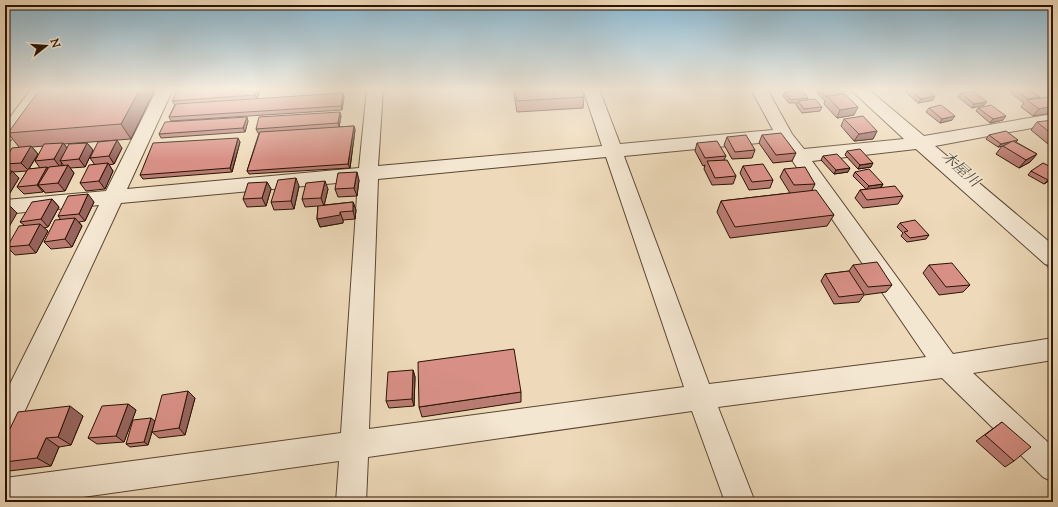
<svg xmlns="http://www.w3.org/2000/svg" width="1058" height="507" viewBox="0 0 1058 507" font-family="'Sorts Mill Goudy','Noto Serif JP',serif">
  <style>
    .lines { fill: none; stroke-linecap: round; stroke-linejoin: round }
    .stream-far1 { stroke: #6d786a; stroke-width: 4.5 }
    .stream { stroke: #6d786a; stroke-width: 6 }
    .minor-casing { stroke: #5b4631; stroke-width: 2 }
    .minor { fill: #f4e7d2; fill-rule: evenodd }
    .wall { fill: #ba7c73; stroke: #2a1403; fill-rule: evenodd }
    .shaded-wall { fill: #97655e; stroke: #2a1403 }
    .building { fill: #d89086; stroke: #2a1403 }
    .labels { text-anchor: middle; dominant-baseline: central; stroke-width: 3; stroke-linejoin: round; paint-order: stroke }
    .water-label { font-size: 15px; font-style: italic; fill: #514e3f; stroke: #f4e7d2 }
  </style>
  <rect width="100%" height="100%" fill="#eedaba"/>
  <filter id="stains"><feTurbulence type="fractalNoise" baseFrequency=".005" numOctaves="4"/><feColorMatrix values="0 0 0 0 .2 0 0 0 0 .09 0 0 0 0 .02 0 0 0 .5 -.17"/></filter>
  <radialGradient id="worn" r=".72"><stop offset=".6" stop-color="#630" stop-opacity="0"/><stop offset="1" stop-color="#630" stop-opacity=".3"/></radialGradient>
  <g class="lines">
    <polyline class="stream-far1" points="1045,262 1051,267"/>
    <polyline class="stream" points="1050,266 1053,269"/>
    <g class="minor-casing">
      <g id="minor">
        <polygon points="31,89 48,89 11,140 5,142 5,124"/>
        <path d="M157,89H173L127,189L359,168L367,89H383L378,166L602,146L583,89H599L620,144L773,130L751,89H767L792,134L804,149L904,139L850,89H868L924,136L1053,114V124L935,146L1053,245V266L1045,264L916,149L812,161L953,354L1053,338V360L973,373L1053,447V482L1043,477L942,378L718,407L755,502H725L692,411L368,457L366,502H336L339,461L47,502H5V478L341,433L358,181L121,203L15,432L5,436V394L99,205L5,214V200L106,191ZM779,141L926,357L709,384L624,156ZM606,157L684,387L369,429L378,179Z"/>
      </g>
    </g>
    <use href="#minor" class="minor"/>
  </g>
  <g class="wall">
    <path d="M155,89L131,139L64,144L67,148L87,143L93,150L85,167L70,168L74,173L65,191L45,193L44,191L43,192L24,194L17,187L27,171L13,172L19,178L8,196L5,197V171H7L5,168V160L19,147L8,133ZM44,146L35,161L40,168L29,169L38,154L32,147ZM62,163L64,166H60Z"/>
    <polygon points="260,89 257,99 344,97 342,110 171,121 169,117 175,104 175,105 172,101"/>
    <polygon points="513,89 584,97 583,108 517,112"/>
    <polygon points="819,89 854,115 837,118 824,104 825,100 825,101 817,93"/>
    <polygon points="907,89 926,89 933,100 918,103 906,92"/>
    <polygon points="1013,89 1040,98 1053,100 1053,113 1033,116 1021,107 1024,103 1011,93"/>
    <polygon points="785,92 808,98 807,100 822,107 820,111 802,113 796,105 797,103 789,103 783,96"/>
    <polygon points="961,93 984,105 972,108 958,97"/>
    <polygon points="929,108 952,120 940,123 926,112"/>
    <polygon points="978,108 1003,120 990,123 976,111"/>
    <polygon points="341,116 339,127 354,126 355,130 350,168 249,174 247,171 259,133 258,133 256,129"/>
    <polygon points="844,119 877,131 873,139 854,141 841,126"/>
    <polygon points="248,121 245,132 161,138 159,134"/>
    <polygon points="1053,121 1053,143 1048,144 1031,130 1037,122"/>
    <polygon points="762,135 796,153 792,161 773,163 759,143"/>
    <polygon points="989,135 1016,142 1037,154 1030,162 1019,168 996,154 1002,146 998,147 986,139"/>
    <polygon points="727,137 755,150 752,158 732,159 724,145"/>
    <polygon points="240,142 232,172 143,179 140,175"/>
    <polygon points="697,143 726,156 724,160 736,176 733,184 712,185 704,169 705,165 703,166 695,151"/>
    <polygon points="122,148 114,164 109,165 113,171 105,189 86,191 80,183 95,165 90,158"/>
    <polygon points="847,151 871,167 858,169 845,155"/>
    <polygon points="823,156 848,172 834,174 821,160"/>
    <polygon points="743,166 773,180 770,188 749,190 740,173"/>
    <polygon points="1053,168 1053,178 1044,184 1028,175 1031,171"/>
    <polygon points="784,169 815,184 812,190 834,215 827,226 730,238 717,212 721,201 790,193 780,177"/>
    <polygon points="855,172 883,184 881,188 903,196 898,204 863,208 855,198 860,190 866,189 853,176"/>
    <polygon points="359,180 357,196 338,197 335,189"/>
    <polygon points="267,182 271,189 266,206 247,207 243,199"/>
    <polygon points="299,186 294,209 274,210 271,202"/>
    <polygon points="328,189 324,205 353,202 356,210 355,219 343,220 343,223 320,227 317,219 318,206 305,207 302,199"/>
    <polygon points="52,199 59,207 48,227 44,228 48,231 36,253 15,255 7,247 24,225 20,222"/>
    <polygon points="94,202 85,221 79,222 82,226 72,247 51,249 44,242 61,220 58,216"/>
    <polygon points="900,223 929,235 926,239 907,242 901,236 903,233 897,227"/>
    <polygon points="853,265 892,285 886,292 864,295 859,302 834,304 821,281 825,274 849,271"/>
    <polygon points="929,265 970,285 963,292 939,295 923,273"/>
    <polygon points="413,370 415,377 414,406 389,408 386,401"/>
    <polygon points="1053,373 1053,380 1049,375"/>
    <polygon points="188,391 195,398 185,435 159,438 152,432 148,445 130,447 126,444 155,421"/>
    <polygon points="521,392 521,402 422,417 419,407"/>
    <polygon points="128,404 136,410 124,442 97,444 88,438"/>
    <polygon points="83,416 71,445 59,447 51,466 9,471 5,469 5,439"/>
    <polygon points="1002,422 1014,461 1005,467 976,441"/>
  </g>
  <g class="shaded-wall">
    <polygon points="140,89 155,89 131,139 121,124"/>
    <polygon points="257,89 260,89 257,99 255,95"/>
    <polygon points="343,93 344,97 342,110 341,106"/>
    <polygon points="935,96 933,100 918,103 921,99"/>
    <polygon points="987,102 984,105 972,108 974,104"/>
    <polygon points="1053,106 1053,113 1033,116 1039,109"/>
    <polygon points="858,107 854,115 837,118 840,110"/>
    <polygon points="340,112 341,116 339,127 338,123"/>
    <polygon points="955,116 952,120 940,123 942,119"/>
    <polygon points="1006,116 1003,120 990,123 993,119"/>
    <polygon points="247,117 248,121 245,132 243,128"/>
    <polygon points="354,126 355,130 350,168 348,164"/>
    <polygon points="877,131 873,139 854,141 859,134"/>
    <polygon points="238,138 240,142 232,172 230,168"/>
    <polygon points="117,140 122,148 114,164 109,156"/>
    <polygon points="1018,140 1014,144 998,147 1001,144"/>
    <polygon points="63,143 69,150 60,161 62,163 60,167 54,159"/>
    <polygon points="87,143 93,150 85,167 79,159"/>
    <polygon points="31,146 38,154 28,170 21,163"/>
    <polygon points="1037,154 1030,162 1019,168 1026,160"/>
    <polygon points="108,163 113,171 105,189 99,181"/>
    <polygon points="873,163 871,167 858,169 860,165"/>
    <polygon points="68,165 74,173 65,191 58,183"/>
    <polygon points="47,167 53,175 38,185 44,191 43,192 37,185"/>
    <polygon points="850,168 848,172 834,174 836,170"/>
    <polygon points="12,171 19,178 8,196 5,193 5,182"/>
    <polygon points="357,172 359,180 357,196 354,188"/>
    <polygon points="1053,176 1053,178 1044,184 1048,180"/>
    <polygon points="296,178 299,186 294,209 291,201"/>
    <polygon points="325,181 328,189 324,206 321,198"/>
    <polygon points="267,182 271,189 266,206 262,198"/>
    <polygon points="883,184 880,188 866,190 869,186"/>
    <polygon points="88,194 94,202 85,221 79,214"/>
    <polygon points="52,199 59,207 48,227 41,219"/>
    <polygon points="353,202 356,210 355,219 353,211"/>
    <polygon points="10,206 17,213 5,234 5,213"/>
    <polygon points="340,212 343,220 343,223 320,227 317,219"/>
    <polygon points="75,218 82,226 72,247 65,239"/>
    <polygon points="40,224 48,231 36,253 29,245"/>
    <polygon points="413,370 415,377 414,406 412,399"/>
    <polygon points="188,391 195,398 185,435 179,428"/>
    <polygon points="128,404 136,410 124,442 116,436"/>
    <polygon points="70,406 83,416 71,445 58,437"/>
    <polygon points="151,418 155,421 148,445 144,442"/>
    <polygon points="46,438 59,447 51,466 37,458"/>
  </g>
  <g class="building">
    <polygon points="40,89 140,89 121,124 8,133"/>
    <polygon points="178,89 257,89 255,95 172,101"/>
    <polygon points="515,89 582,89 584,97 517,101"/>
    <polygon points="819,89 839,89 844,94 826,97"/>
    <polygon points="909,89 926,89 935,96 921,99"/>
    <polygon points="1014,89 1028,89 1040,97 1028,99"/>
    <polygon points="802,90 808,98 790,100 785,92"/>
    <polygon points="973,91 987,102 974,104 961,93"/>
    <polygon points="343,93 341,106 169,117 176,104"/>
    <polygon points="845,94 858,107 840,110 827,96"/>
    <polygon points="1048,97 1053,100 1053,106 1039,109 1027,100"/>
    <polygon points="815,99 822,107 804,109 798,101"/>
    <polygon points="941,105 955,116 942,119 929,108"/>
    <polygon points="991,105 1006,116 993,119 978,108"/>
    <polygon points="340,112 338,123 256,129 259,117"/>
    <polygon points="863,116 877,131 859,134 844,119"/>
    <polygon points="247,117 243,128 159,134 165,122"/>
    <polygon points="1052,120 1053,121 1053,135 1037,122"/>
    <polygon points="354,126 348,164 247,171 260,132"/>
    <polygon points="1006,131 1018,140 1001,144 989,135"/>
    <polygon points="781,133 796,153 776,155 762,135"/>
    <polygon points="746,135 755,150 735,152 727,137"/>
    <polygon points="238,138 230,168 140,175 153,143"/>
    <polygon points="117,140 109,156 90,158 98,142"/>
    <polygon points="717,141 726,156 705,158 697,143"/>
    <polygon points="1013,141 1037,154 1026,160 1003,146"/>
    <polygon points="63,143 54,159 35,161 44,144"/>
    <polygon points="87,143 79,159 60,161 69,144"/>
    <polygon points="31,146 21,163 5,164 5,160 12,148"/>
    <polygon points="860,149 873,163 860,165 847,151"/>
    <polygon points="837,154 850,168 836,170 823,156"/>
    <polygon points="727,160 736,176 715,178 707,161"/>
    <polygon points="108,163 99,181 80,183 89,165"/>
    <polygon points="1043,163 1053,168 1053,176 1048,180 1031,171"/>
    <polygon points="763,164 773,180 752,182 743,166"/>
    <polygon points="68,165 58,183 38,185 49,167"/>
    <polygon points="47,167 37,185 17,187 28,169"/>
    <polygon points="805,167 815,184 794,185 784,169"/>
    <polygon points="869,169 883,184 869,186 855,172"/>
    <polygon points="5,171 12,171 5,182"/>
    <polygon points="357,172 354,188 335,189 338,173"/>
    <polygon points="296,178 291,201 271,202 278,180"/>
    <polygon points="325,181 321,198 302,199 306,183"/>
    <polygon points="267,182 262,198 243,199 248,183"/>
    <polygon points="895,186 903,196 867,200 860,190"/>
    <polygon points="816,190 834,215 735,227 721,201"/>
    <polygon points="88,194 79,214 58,216 68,196"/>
    <polygon points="52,199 41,219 20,222 32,202"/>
    <polygon points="353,202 353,211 340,212 340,215 317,219 318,206"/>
    <polygon points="5,206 10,206 5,213"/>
    <polygon points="75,218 65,239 44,242 55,220"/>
    <polygon points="915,220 929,235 910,238 904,232 908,231 900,223"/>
    <polygon points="40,224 29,245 7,247 19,226"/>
    <polygon points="877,262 892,285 868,287 853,265"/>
    <polygon points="952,263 970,285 946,287 929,265"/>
    <polygon points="849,271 864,294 839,297 825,274"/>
    <polygon points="514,349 521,392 419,407 418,362"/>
    <polygon points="413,370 412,399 386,401 388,372"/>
    <polygon points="188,391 179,428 152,432 162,395"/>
    <polygon points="128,404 116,436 88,438 102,406"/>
    <polygon points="70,406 58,437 46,438 37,458 5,462 5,439 18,412"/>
    <polygon points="151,418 144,442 126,444 133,420"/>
    <polygon points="1002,422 1031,447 1014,461 985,435"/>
    <polygon points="553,501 553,502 544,502"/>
  </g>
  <linearGradient id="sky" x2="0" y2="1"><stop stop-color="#88b7d1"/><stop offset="0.56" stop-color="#f7eee0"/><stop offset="1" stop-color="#f7eee0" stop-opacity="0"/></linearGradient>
  <rect width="1058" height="160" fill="url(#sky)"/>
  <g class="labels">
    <g class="water-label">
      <text transform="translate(960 170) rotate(42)">木屋川</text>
    </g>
  </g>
  <rect width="1058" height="507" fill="none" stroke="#eedaba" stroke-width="20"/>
  <rect x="6" y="6" width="1046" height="495" fill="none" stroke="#2a1403" stroke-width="2"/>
  <rect x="10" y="10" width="1038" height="487" fill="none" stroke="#2a1403"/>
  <g transform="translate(46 46) rotate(73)" stroke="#f4e7d2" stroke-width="3" paint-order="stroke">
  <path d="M0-3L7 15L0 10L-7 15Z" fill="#2a1403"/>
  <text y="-6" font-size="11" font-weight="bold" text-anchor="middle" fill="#2a1403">N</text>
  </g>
  <rect width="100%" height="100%" filter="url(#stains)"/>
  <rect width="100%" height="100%" fill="url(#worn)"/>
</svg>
